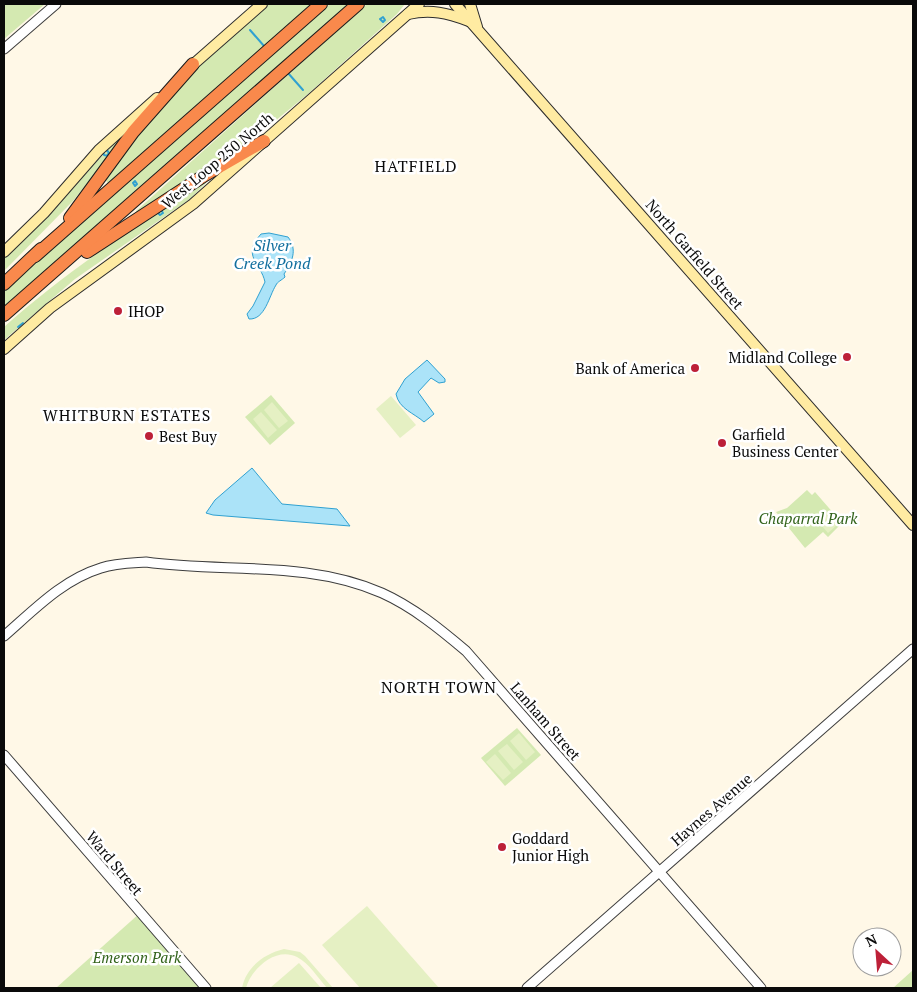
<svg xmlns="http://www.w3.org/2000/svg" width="917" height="992" viewBox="0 0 917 992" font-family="'PT Serif',serif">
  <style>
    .green { fill: #d4e9b1 }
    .pitch { fill: #e5f0c3 }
    .water { fill: #abe3f8; stroke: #30a1d1 }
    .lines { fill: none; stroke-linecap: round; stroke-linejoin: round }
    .stream { stroke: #30a1d1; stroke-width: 2 }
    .tertiary-casing { stroke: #3d3d3d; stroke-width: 11 }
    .secondary-casing { stroke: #2c2c2c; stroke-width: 12 }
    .motorway-casing { stroke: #1b1b1b; stroke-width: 14 }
    .tertiary { stroke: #fff; stroke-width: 9 }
    .secondary { stroke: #ffeba2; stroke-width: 10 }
    .motorway { stroke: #f9894c; stroke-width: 12 }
    .poi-dot { fill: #bd2038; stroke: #fff; stroke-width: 2 }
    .labels { text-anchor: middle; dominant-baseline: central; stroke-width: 5; stroke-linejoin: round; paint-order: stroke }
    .street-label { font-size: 15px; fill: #0a0a0a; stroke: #fff }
    .poi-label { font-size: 15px; fill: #0a0a0a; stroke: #fff; text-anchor: start }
    .park-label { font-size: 15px; font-style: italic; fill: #31621a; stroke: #fff }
    .neighbourhood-label { font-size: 16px; letter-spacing: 1px; fill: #0a0a0a; stroke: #fff }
    .water-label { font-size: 16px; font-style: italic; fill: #126f9e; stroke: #fff }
  </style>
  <rect width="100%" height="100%" fill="#fff8e7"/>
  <g class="green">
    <polygon points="4,4 45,4 4,39"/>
    <polygon points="268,4 312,4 108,183 102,176 201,63"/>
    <polygon points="330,4 349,4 4,308 4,291"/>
    <polygon points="367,4 405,4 397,14 308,94 252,140 138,215 136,211"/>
    <polygon points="138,119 73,201 4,271 4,257"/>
    <path d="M204,182L206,183L190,199L75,279L4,340V327C68,270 133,228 204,182Z"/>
    <polygon points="271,395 295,423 270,445 245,417"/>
    <polygon points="807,490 812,495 815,492 842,523 828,537 823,532 805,548 776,512 787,508"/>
    <polygon points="517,728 541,755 505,786 481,758"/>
    <polygon points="140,913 206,988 56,988"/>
    <polygon points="913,970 913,988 893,988"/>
  </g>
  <g class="pitch">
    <polygon points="391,396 416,425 400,438 376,409"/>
    <polygon points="272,402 288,421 279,428 264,410"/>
    <polygon points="261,412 277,430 268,438 253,419"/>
    <polygon points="825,511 837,525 828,533 816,519"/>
    <polygon points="519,733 535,752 526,760 510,741"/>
    <polygon points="507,744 523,762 514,770 498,751"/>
    <polygon points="495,754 511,773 503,780 486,762"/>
    <polygon points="367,906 439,988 360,988 322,945"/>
    <path d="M284,949L300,952L305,956L333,988H327C318,978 309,963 297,957C276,946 251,969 246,988H242C246,967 264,954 284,949Z"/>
    <polygon points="299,963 321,988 270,988"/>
  </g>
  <g class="water">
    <path d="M269,233L288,237C298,250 292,262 284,274L285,277C282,280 277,282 276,285C269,296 265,320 249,319L247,314L253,306L265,282C261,263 241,256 261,234Z"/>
    <path d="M427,360L445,379V382L439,383L431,378L418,392L434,414L424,422C414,413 399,409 396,394L405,379Z"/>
    <polygon points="252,468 282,504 337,509 350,526 213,515 206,513 215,500"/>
  </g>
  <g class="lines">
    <g class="stream">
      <polygon points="383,17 385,20 383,22 380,19"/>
      <polyline points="250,30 264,46"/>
      <polyline points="288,73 303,90"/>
      <circle cx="106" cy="153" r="2.5"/>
      <polygon points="135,181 137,184 135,186 133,183"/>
      <polygon points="161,210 163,213 160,215 158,213"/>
      <polyline points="18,327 23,323"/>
    </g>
    <g class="tertiary-casing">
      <g id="tertiary">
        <polyline points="4,49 56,4"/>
        <path d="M4,636C34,610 62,580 101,568C115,563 131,563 146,562C224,573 307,560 382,593C413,607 440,629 466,651L761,988"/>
        <polyline points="4,755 206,988"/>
        <polyline points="527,988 913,649"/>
      </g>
    </g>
    <g class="secondary-casing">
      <g id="secondary">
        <polyline points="455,4 913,525"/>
        <polyline points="470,4 477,27"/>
        <path d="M408,14C431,9 447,13 469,21"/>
        <polyline points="188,69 262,4"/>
        <polyline points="4,252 44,213 99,150 157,98"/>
        <polyline points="4,349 50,308 193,204 419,4"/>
      </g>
    </g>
    <g class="motorway-casing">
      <g id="motorway">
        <polyline points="70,218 133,132 193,64"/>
        <polyline points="87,252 205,175 264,141"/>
        <polyline points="35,256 321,4"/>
        <polyline points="4,284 41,249"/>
        <polyline points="4,315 358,4"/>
      </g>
    </g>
    <use href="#tertiary" class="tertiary"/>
    <use href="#secondary" class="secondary"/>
    <use href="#motorway" class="motorway"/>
  </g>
  <g class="poi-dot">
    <circle cx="118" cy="311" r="5"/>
    <circle cx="847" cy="357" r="5"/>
    <circle cx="695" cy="368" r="5"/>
    <circle cx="149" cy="436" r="5"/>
    <circle cx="722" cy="443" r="5"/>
    <circle cx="502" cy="847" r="5"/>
  </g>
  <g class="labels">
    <g class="street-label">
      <text transform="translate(217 160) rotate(-40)">West Loop 250 North</text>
      <text transform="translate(695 254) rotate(49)">North Garfield Street</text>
      <text transform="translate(546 721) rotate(49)">Lanham Street</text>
      <text transform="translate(711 809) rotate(-41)">Haynes Avenue</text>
      <text transform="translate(115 863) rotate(50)">Ward Street</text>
    </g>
    <g class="poi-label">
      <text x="128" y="311">IHOP</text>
      <text x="837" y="357" text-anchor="end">Midland College</text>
      <text x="685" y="368" text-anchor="end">Bank of America</text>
      <text x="732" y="434">Garfield<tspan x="732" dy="17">Business Center</tspan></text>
      <text x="159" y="436">Best Buy</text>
      <text x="512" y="838">Goddard<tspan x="512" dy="17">Junior High</tspan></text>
    </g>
    <g class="park-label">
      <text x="808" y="518">Chaparral Park</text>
      <text x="137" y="957">Emerson Park</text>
    </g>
    <g class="neighbourhood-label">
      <text x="416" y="166">HATFIELD</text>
      <text x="127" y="415">WHITBURN ESTATES</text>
      <text x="439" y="687">NORTH TOWN</text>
    </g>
    <g class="water-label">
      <text x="272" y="245">Silver<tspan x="272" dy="18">Creek Pond</tspan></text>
    </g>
  </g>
  <rect width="917" height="992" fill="none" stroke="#0a0a0a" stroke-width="10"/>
  <g transform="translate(877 952) rotate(334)"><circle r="24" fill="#ffffff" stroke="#9d9d9d"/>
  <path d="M0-4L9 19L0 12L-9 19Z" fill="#bd2038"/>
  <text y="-8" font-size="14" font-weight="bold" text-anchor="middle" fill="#0a0a0a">N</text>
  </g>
</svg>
